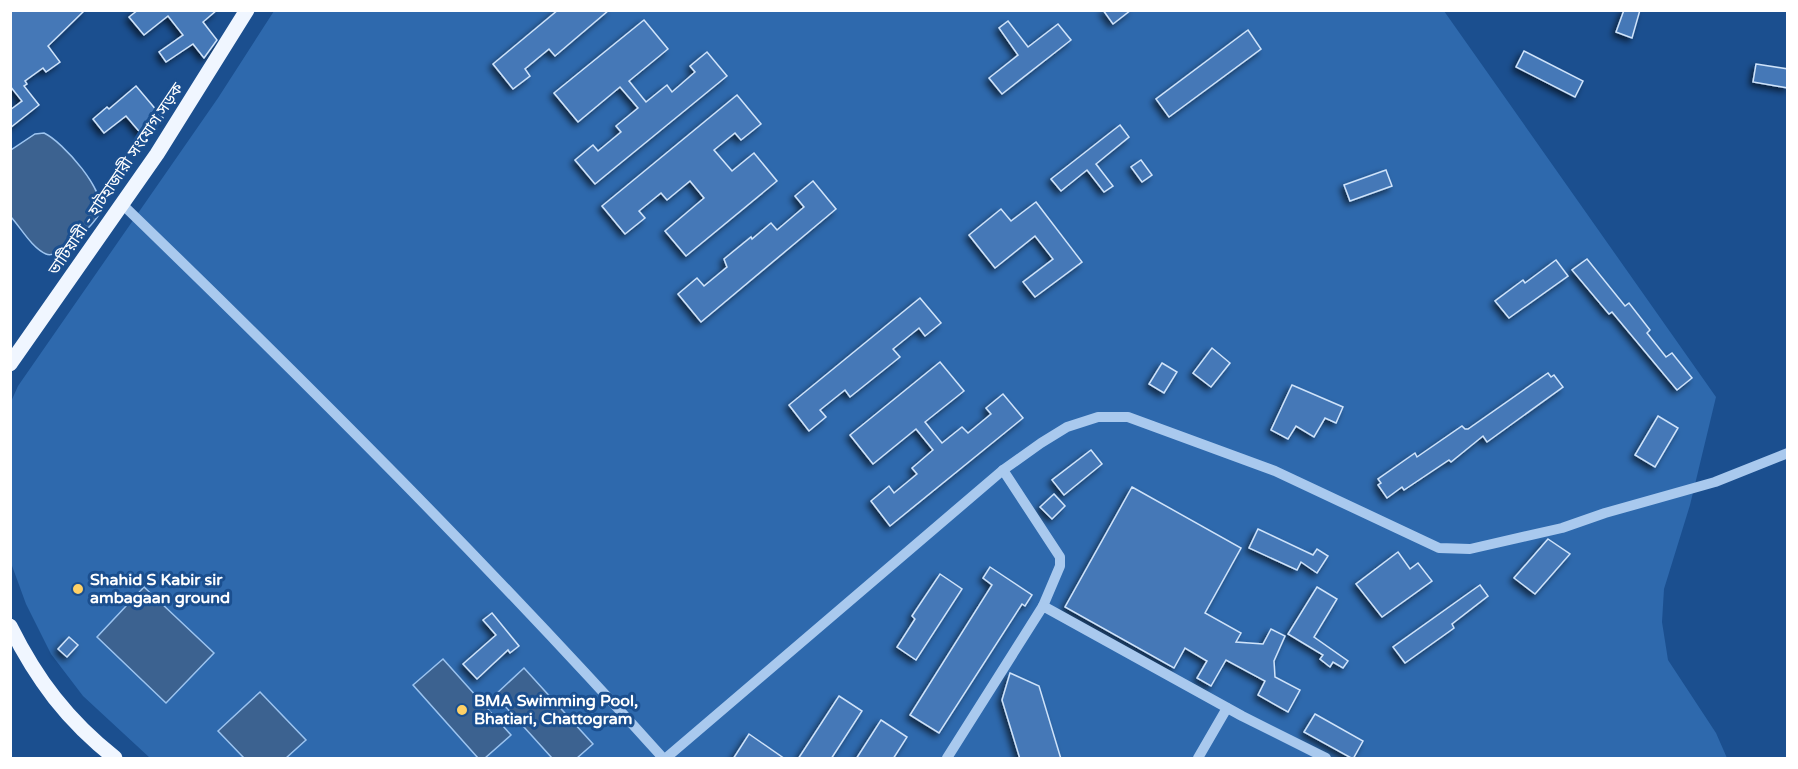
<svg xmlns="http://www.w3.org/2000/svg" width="1798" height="769" viewBox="0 0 1798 769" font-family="'Varela Round','Noto Sans Bengali',sans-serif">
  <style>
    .green { fill: #2e69ad }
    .water { fill: #3c6290; stroke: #9cc4f0; stroke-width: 1.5 }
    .building { fill: #4478b7; stroke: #cfe3fa; stroke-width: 1.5; filter: url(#shadow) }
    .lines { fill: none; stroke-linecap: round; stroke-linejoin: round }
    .minor { stroke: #a9c9ee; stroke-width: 10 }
    .major { stroke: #f0f6ff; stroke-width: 15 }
    .poi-dot { fill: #ffd166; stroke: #1b4f8f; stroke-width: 2 }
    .labels { text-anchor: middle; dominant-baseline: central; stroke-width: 6; stroke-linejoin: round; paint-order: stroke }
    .street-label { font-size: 16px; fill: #fff; stroke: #1b4f8f }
    .poi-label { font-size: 16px; font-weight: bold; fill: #fff; stroke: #1b4f8f; text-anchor: start }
  </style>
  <defs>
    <filter id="shadow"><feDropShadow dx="-3.5" dy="3.5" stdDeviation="3" flood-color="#0009"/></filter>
  </defs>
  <rect width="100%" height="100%" fill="#1b4f8f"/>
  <polygon class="green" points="274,11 1444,11 1716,397 1690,505 1664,589 1662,622 1668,660 1716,733 1727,758 150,758 83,696 51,654 26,604 11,563 10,404 18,386 218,98"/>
  <g class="water">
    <path d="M44,133C62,141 109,193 99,214C94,225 58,260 46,254C32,248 21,228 11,217V150L35,134Z"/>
    <polygon points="144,587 214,653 166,703 97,637"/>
    <polygon points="443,659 511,735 485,758 478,758 413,685"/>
    <polygon points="524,668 593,744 577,758 552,758 495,695"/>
    <polygon points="260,692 306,740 286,758 244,758 218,731"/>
  </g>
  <g class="building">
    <polygon points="10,10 85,10 48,46 60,62 46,72 43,68 25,81 27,84 24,86 39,105 10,128 10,110 22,101 10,86"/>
    <polygon points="138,10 217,10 203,22 217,40 204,58 193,44 166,62 159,52 183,35 168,16 144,35 129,17"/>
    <polygon points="558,10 609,10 555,56 549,49 525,69 530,76 513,89 493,64"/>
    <polygon points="1103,10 1131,10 1113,24"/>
    <polygon points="1624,10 1640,10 1632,38 1616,32"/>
    <polygon points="644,20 668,49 629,81 646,102 667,85 672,92 695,72 690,66 707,52 727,76 595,184 575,160 593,145 598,151 621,132 616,126 638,108 620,87 578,122 554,93"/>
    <polygon points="1008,21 1028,47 1058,24 1071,40 1002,94 989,78 1018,55 999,28"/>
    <polygon points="1248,30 1261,49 1169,117 1156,99"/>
    <polygon points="1524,51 1583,81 1575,97 1516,67"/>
    <polygon points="1756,64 1788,69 1788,88 1753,82"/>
    <polygon points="136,86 163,118 143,136 126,116 104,133 93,119 107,107 109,109"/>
    <polygon points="737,95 761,124 741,140 735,133 714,150 732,171 754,153 777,181 686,256 665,231 704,198 690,181 667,200 661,193 639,211 645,218 625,234 602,206"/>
    <polygon points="1120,125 1129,137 1096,164 1113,186 1104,192 1087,170 1061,191 1051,179"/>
    <polygon points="1141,160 1152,175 1142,182 1131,167"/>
    <polygon points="1386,170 1392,186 1350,201 1344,185"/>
    <polygon points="813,181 836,209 701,322 678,294 697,278 704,286 727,267 724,259 751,237 752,239 771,223 777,230 804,207 795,196"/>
    <polygon points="1036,202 1082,262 1035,297 1023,282 1053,259 1035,236 995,268 969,235 1001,209 1011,221"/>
    <polygon points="1587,259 1625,306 1629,303 1650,330 1647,333 1666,357 1672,353 1692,378 1677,390 1612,312 1609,314 1572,270"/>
    <polygon points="1556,260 1568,276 1509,318 1495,301 1523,280 1525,283"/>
    <polygon points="920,298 941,323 925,336 919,328 893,349 900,357 850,397 845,390 820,410 826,417 809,431 789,405"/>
    <polygon points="1212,348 1230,363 1211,387 1193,373"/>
    <polygon points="940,362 964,391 925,422 942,443 962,427 968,433 991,414 986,408 1003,394 1023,418 890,526 871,501 889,486 894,493 917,474 912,468 933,450 916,429 873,464 850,435"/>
    <polygon points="1162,363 1177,372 1164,393 1149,384"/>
    <polygon points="1548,373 1551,377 1554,375 1563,387 1487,442 1483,436 1451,462 1449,460 1404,490 1402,487 1387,498 1378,485 1381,483 1378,479 1415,453 1417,457 1462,426 1465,429 1468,429"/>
    <polygon points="1292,385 1343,407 1336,423 1325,418 1314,437 1296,426 1288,439 1271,430"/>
    <polygon points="1658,416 1678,428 1655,467 1635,455"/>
    <polygon points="1091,450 1102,464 1064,495 1052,480"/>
    <polygon points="1132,487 1241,548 1205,613 1241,633 1236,642 1263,644 1271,629 1285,636 1274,661 1275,677 1300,690 1288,712 1258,695 1265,681 1226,660 1211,686 1197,678 1207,661 1185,648 1174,668 1065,607"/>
    <polygon points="1054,494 1065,506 1052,519 1040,507"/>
    <polygon points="1258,529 1313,555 1317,549 1328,556 1317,573 1301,562 1297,570 1249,548"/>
    <polygon points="1548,539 1570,554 1535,594 1514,578"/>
    <polygon points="1398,552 1410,569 1418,563 1432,581 1382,617 1356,584"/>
    <polygon points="990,567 1032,595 1025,606 1022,604 939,733 910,715 992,585 983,578"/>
    <polygon points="940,574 962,589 916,660 897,647 915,619 912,616"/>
    <polygon points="1480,585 1488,596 1452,624 1454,628 1405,663 1393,647"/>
    <polygon points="1317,587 1337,599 1314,637 1348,661 1343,668 1333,662 1330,667 1320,659 1323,655 1288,634"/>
    <polygon points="492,613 519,646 510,653 508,650 477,679 463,664 496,635 483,620"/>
    <polygon points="69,637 78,645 67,657 58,649"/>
    <polygon points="1010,673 1039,686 1061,759 1020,759 1002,700"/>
    <polygon points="839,696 862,711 831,759 798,759"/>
    <polygon points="1315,714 1363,741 1353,759 1304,732"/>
    <polygon points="881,720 907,737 893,759 856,759"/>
    <polygon points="749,734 785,759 733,759"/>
  </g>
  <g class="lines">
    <g class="minor">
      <path d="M122,204C308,384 490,566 663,758"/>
      <polyline points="1003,470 1060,557 1060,566 1043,606"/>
      <polyline points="666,758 1003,470 1041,443 1067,427 1098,417 1128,417 1275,471 1439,548 1470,549 1562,528 1605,513 1715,482 1788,453"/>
      <polyline points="947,758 1043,606 1242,716 1326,758"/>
      <polyline points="1198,758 1227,708"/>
    </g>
    <g class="major">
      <polyline points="10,364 157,154 247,10"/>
      <path d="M10,626C37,680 67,720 115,758"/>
    </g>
  </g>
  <g class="poi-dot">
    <circle cx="78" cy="589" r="6"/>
    <circle cx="462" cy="710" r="6"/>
  </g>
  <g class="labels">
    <g class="street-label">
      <text transform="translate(116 179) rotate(-56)">ভাটিয়ারী - হাটহাজারী সংযোগ সড়ক</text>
    </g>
    <g class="poi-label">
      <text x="90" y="580">Shahid S Kabir sir<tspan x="90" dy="18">ambagaan ground</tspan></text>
      <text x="474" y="701">BMA Swimming Pool,<tspan x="474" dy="18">Bhatiari, Chattogram</tspan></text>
    </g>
  </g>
  <rect width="1798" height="769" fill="none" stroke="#ffffff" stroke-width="24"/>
</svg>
